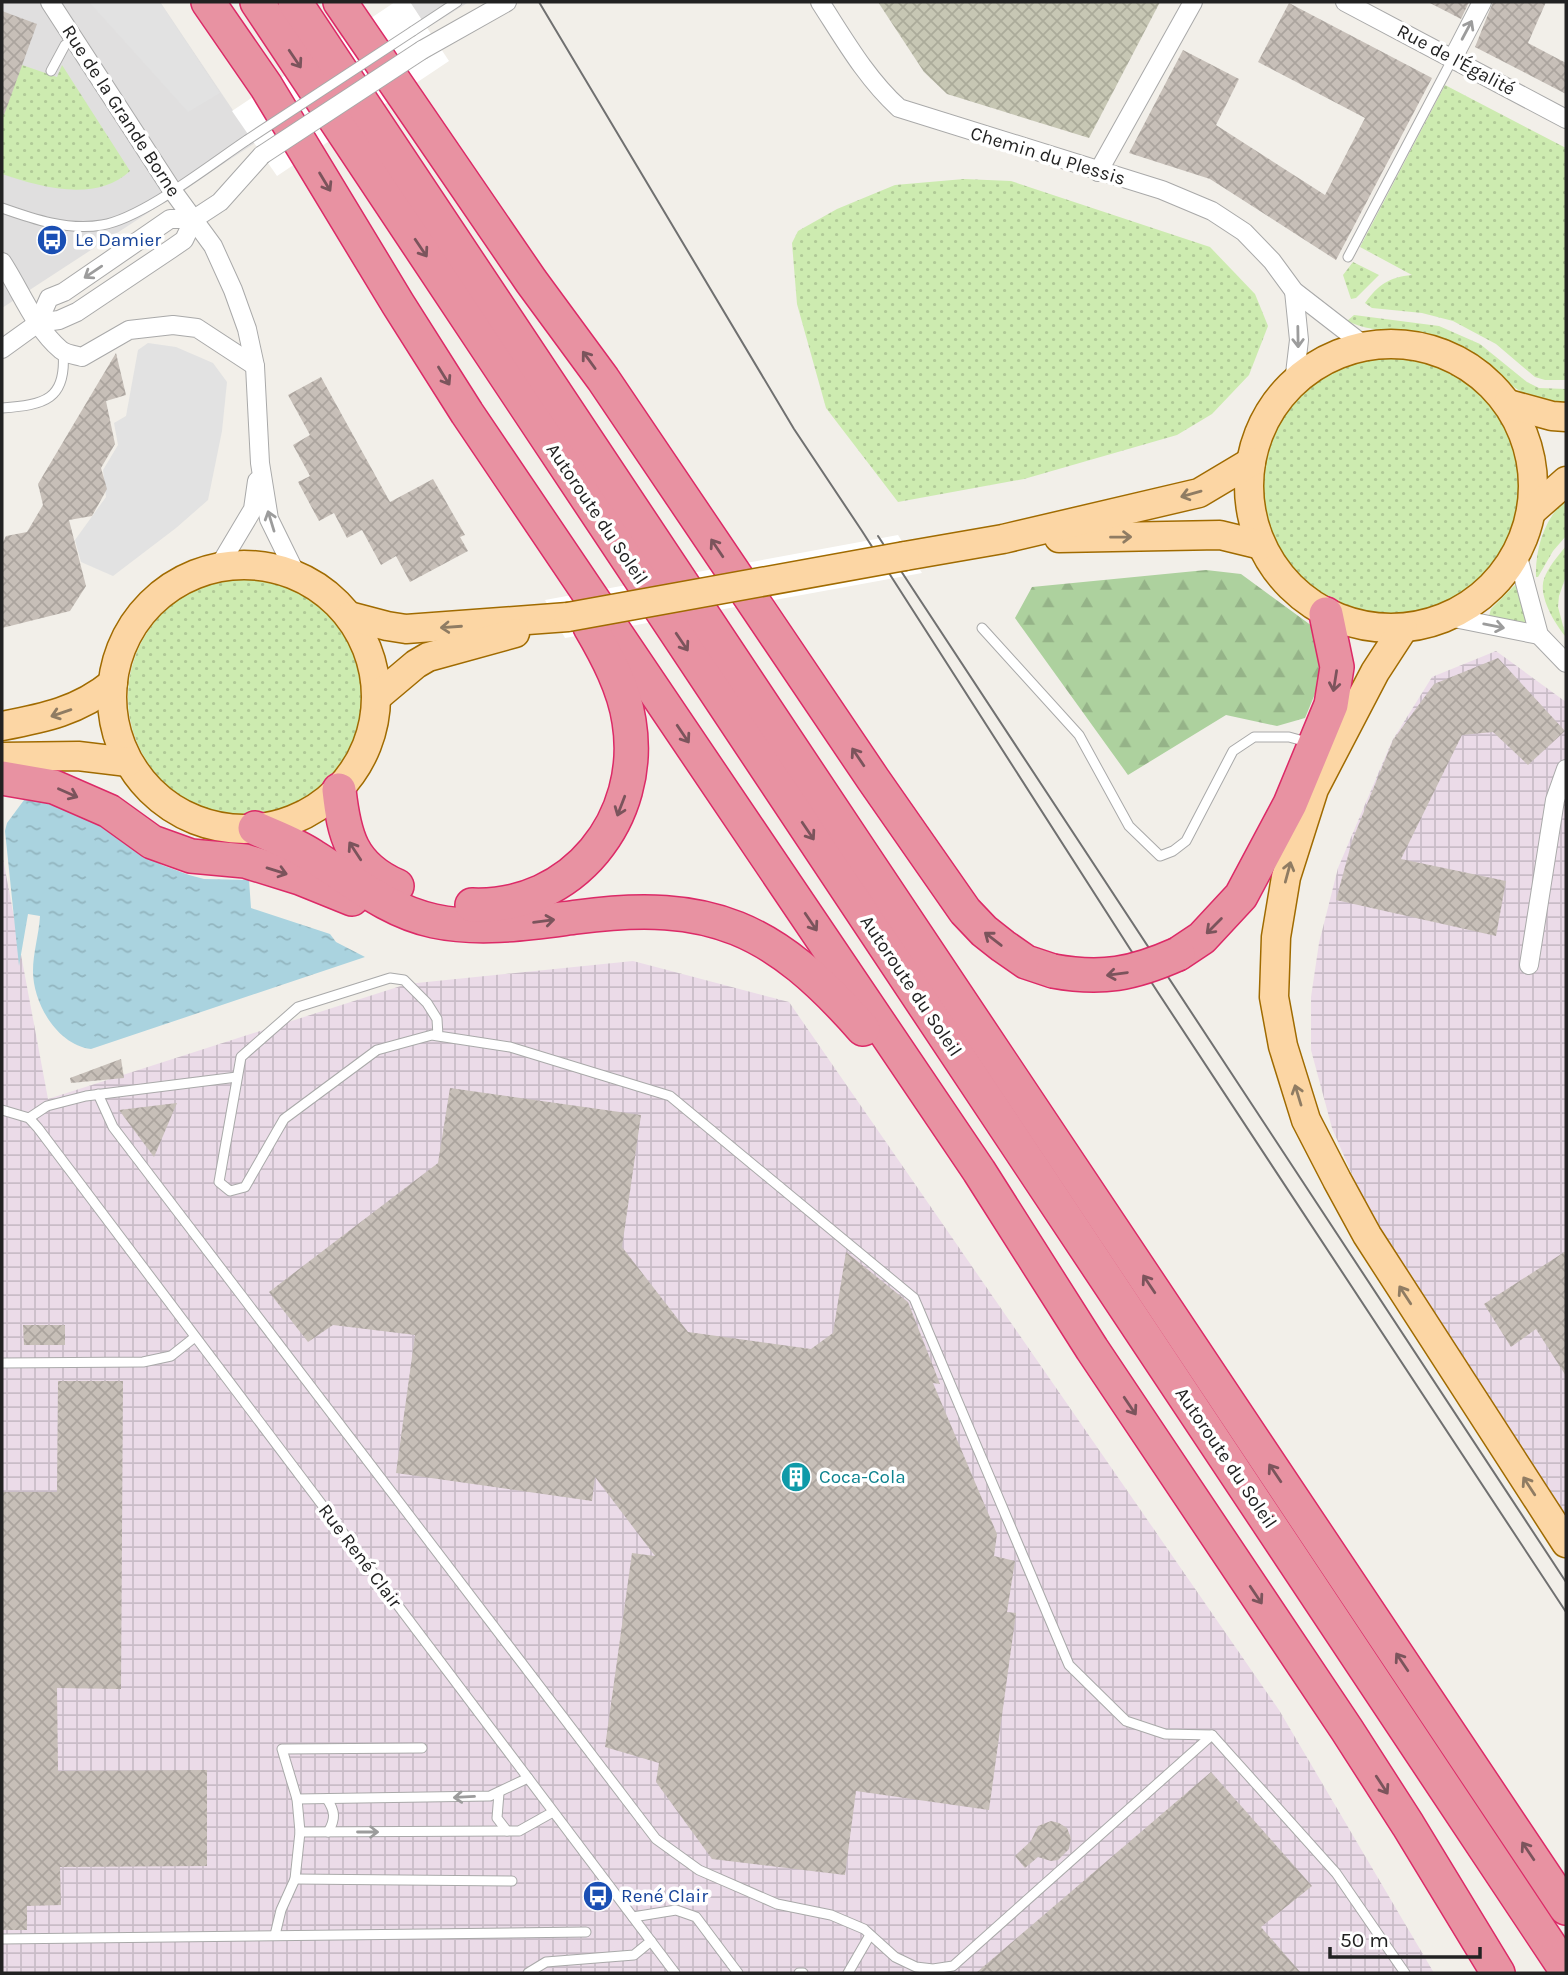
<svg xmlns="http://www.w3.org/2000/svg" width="1568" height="1975" viewBox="0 0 1568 1975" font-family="Karla,sans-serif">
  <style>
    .residential { fill: #e0dfdf }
    .industrial { fill: url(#industrial-grid) }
    .construction { fill: url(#construction-cross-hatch) }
    .grass { fill: url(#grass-dots) }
    .forest { fill: url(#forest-firs) }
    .parking { fill: #e2e2e2 }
    .water { fill: url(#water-ripples) }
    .pier { fill: #fff }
    .building { fill: url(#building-cross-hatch) }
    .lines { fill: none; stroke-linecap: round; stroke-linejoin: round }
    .service-casing { stroke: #a9a9a9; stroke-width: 11 }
    .minor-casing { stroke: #a9a9a9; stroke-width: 20 }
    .primary-casing { stroke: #a06b00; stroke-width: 31 }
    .motorway-casing { stroke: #dc2a67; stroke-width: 36 }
    .service { stroke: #fff; stroke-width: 9 }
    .minor { stroke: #fff; stroke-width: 18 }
    .primary { stroke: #fcd6a4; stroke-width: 28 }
    .motorway { stroke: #e892a2; stroke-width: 33 }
    .tram { stroke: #707070; stroke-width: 2 }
    .service-bridge-casing { stroke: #a9a9a9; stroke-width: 11; stroke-linecap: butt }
    .minor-bridge-casing { stroke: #a9a9a9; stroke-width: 20; stroke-linecap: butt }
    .primary-bridge-casing { stroke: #a06b00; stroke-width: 31; stroke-linecap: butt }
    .motorway-bridge-casing { stroke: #dc2a67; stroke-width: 36; stroke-linecap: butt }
    .service-bridge { stroke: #fff; stroke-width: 9 }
    .minor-bridge { stroke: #fff; stroke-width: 18 }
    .primary-bridge { stroke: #fcd6a4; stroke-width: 28 }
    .motorway-bridge { stroke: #e892a2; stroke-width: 33 }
    .oneway { stroke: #9c9c9c }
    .oneway2 { stroke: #7b545c }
    .oneway3 { stroke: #8f7c63 }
    .labels { text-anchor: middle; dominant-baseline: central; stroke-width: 7; stroke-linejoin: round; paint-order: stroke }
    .street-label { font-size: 19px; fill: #222; stroke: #fff }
    .transit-label { font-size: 19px; fill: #164399; stroke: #fff; text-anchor: start }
    .culture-label { font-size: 19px; fill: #0d838f; stroke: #fff; text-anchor: start }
  </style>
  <defs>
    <pattern id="industrial-grid" width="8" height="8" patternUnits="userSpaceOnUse" patternTransform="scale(1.75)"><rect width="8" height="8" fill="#ebdbe8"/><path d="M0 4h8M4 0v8" fill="none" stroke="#c9bcc7"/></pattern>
    <pattern id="construction-cross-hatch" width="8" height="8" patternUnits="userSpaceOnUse" patternTransform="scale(1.75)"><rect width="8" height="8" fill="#c7c7b4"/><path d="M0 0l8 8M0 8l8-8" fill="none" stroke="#abab9a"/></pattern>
    <pattern id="grass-dots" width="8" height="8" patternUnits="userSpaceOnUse" patternTransform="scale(1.75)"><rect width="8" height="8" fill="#cdebb0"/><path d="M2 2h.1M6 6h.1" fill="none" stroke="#b0c997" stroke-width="1.8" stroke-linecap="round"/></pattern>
    <pattern id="forest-firs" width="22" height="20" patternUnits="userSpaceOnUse" patternTransform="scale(1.75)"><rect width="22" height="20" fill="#add19e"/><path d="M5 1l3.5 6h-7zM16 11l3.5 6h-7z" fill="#95b388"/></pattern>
    <pattern id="water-ripples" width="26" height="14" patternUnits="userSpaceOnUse" patternTransform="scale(1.75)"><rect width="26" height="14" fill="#aad3df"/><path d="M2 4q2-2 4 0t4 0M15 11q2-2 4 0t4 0" fill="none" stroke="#92b5bf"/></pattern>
    <pattern id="building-cross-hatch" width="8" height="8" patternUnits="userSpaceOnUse" patternTransform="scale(1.75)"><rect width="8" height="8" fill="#c7bfb8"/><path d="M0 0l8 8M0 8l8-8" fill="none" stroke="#aba49e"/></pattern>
  </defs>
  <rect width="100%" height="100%" fill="#f2efe9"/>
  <g class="residential">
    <polygon points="2,2 160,2 255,143 2,308"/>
    <polygon points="410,2 469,2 427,28"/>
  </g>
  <g class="industrial">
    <polygon points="1496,651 1566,702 1566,1520 1412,1284 1366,1207 1332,1128 1311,1050 1311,997 1319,943 1338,868 1392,741 1432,677"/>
    <polygon points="2,853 48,1099 407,984 633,961 789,1002 1279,1710 1434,1973 2,1973"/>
  </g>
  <polygon class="construction" points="878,2 1160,2 1089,138 947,94 924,72"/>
  <g class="grass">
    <path d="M22,65L57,77L62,65L130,171C96,203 40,187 2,174V103L7,105Z"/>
    <path d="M1445,85L1566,148V380H1545L1535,377L1496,344L1453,321L1422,313L1372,308L1365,303C1378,285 1389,277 1412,275L1360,247Z"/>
    <polygon points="964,179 1011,181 1210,247 1255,294 1268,326 1249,375 1212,414 1177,435 1024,479 898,502 826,408 797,304 792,243 798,231 837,209 895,185"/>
    <polygon points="1353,262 1379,275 1356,298 1351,299 1343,275"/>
    <path d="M1354,315L1439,326L1480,344L1527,382L1539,388L1566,389V406C1552,403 1538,401 1525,394C1498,379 1484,355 1451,342C1417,329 1379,336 1347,321Z"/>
    <circle cx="1390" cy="488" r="130"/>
    <path d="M1566,499V536L1553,551L1538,577H1536C1535,548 1545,518 1566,499Z"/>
    <path d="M1566,546V576L1559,596L1558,607L1566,637C1555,624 1538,596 1544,579C1548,567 1558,556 1566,546Z"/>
    <circle cx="247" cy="697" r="119"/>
    <polygon points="1515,585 1518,585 1529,620 1526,625 1489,616 1491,609"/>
  </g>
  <polygon class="forest" points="1206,570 1241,574 1312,626 1324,672 1305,718 1277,726 1226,715 1128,775 1015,618 1032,587"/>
  <g class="parking">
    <polygon points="89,2 160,2 220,93 188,112"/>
    <polygon points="148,343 176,347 213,363 227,382 222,431 208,500 176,528 113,576 81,562 75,540 106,497 103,470 118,445 114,423 126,416 138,350"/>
  </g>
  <path class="water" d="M27,796L76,807L162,865L189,875L204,879L249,880L251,908L330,934L336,942L365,957L91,1049C57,1045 33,1003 33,971C33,953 39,934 40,916L28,914L19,966L5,831L7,823Z"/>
  <g class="pier">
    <polygon points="395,2 410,2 449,61 277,176 232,111"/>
    <polygon points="898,535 922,573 565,638 545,600"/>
  </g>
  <g class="building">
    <polygon points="1428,2 1469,2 1461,19"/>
    <polygon points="1493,2 1546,2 1528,43 1566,63 1566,94 1475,47"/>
    <polygon points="1289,3 1432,78 1336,260 1210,179 1129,153 1183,50 1239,79 1216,125 1325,195 1365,118 1258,62"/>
    <polygon points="2,11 37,24 4,115 2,115"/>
    <polygon points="116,353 126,395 106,401 115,444 101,468 107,489 92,516 69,520 86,586 70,611 2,628 2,544 6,536 27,532 43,505 38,484"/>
    <polygon points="321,377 390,502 433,479 465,535 460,537 468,551 410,582 396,556 381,565 362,530 347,538 334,513 319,521 298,482 310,476 293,445 310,435 288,395"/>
    <polygon points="1498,658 1565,731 1528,765 1493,732 1462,735 1401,859 1506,881 1496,936 1336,900 1352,841 1393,740 1434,684"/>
    <polygon points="121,1059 124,1078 71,1083 70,1078"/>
    <polygon points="450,1088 641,1115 622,1247 688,1332 811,1349 833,1333 846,1252 908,1302 940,1384 933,1383 997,1534 994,1556 1015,1561 1007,1612 1016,1613 989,1810 856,1791 845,1875 712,1859 656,1782 659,1763 605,1747 632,1553 655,1556 595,1477 592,1501 396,1473 415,1335 333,1325 308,1342 269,1292 438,1163"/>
    <polygon points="177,1103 154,1157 119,1110"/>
    <polygon points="1566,1251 1566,1376 1536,1329 1511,1347 1484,1304"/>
    <polygon points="23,1325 65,1325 65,1345 24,1345"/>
    <polygon points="58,1381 123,1381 121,1689 57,1688 58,1771 207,1770 207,1866 60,1867 61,1905 27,1906 27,1930 2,1930 2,1492 57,1492"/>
    <polygon points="1211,1772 1312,1886 1261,1927 1301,1973 976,1973"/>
    <polygon points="1051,1821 1059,1823 1067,1828 1071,1838 1069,1849 1058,1860 1051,1861 1038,1857 1025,1868 1015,1856 1031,1841 1038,1826"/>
  </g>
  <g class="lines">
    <g class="service-casing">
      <g id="service">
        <polyline points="413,31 457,2"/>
        <polyline points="51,71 65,45 74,39"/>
        <path d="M2,208C33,219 68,231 102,225C143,218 211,164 247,140"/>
        <polyline points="1348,257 1453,58"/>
        <path d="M2,408C44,405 67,400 63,352"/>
        <polyline points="982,628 1079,735 1129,826 1160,856 1173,851 1186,841 1233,751 1254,737 1289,737 1307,742"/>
        <polyline points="438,1036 437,1019 427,1003 404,980 390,978 298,1007 241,1057 219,1182 230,1191 245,1187 284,1119 377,1050 432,1035 438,1036 510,1047 670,1096 914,1298 1069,1665 1126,1721 1165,1734 1212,1735 1336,1873 1405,1973"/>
        <polyline points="98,1094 113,1127 656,1839 699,1870 777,1904 831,1915 864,1929 895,1957 916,1967 933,1969 953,1966 1212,1735"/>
        <polyline points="2,1110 29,1118 38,1128 675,1973"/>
        <polyline points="29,1118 47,1106 86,1096 237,1077"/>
        <polyline points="2,1363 143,1362 171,1356 195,1337"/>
        <polyline points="499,1793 497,1818 507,1831"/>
        <polyline points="297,1799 490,1796 528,1778"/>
        <path d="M327,1799C335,1811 336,1819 328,1832"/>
        <polyline points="300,1832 519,1831 553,1812"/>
        <polyline points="295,1879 512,1881"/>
        <polyline points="633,1917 676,1910 696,1917 738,1973"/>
        <polyline points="275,1935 281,1910 295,1879 300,1832 297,1799 282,1749 422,1748"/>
        <polyline points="2,1939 586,1932"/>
        <polyline points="528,1973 546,1962 634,1955 651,1941"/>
        <polyline points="799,1973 803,1973"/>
        <polyline points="848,1973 870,1935"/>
      </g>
    </g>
    <g class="minor-casing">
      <g id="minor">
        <polyline points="50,2 172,190 213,246 233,290 247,329 255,366 260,463 269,519 296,574"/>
        <path d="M820,2C844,39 866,78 899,108L1162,190L1212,211L1244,232L1272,261L1294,291L1365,346"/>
        <polyline points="1345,2 1566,119"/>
        <polyline points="422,50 507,2"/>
        <polyline points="1453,58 1482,2"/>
        <polyline points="1098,172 1193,2"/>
        <path d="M2,262C21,291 34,327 61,350C66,354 75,355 82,357L129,330L173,325L197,328L255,366"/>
        <polyline points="38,323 49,298 64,292 170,219 194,219 220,202 262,155"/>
        <polyline points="2,349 38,323 59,320 77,312 171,249 184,240 194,219"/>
        <polyline points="1294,382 1299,340 1294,291"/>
        <polyline points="1517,553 1539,635 1566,663"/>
        <polyline points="219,566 253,509 257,481"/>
        <polyline points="1449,617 1539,635"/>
        <polyline points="1529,965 1555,800 1566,769"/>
      </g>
    </g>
    <g class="primary-casing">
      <g id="primary">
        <circle cx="1391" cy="486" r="142"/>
        <polyline points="1508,404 1552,416 1566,417"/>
        <polyline points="1532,511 1566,481"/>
        <polyline points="1059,538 1220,535 1261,545"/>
        <polyline points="905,556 1003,539 1199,493 1251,462"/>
        <circle cx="244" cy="697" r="132"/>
        <polyline points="349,616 387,626 406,629 568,617"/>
        <polyline points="1403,629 1375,672 1314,789 1286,877 1276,937 1274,997 1283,1046 1306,1120 1337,1180 1367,1235 1566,1543"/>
        <polyline points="378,696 416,664 428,657 515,633"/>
        <path d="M2,726C44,718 79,711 113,683"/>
        <polyline points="2,757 78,756 128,762"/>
      </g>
    </g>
    <g class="motorway-casing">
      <g id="motorway">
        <polyline points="208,2 266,86 398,304 467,413 979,1171 1092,1349 1347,1730 1408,1825 1498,1973"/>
        <polyline points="257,2 1566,1970"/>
        <polyline points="295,2 862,854 1566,1908"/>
        <polyline points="340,2 531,281 603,379 873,779 965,911 984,931 1003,946 1026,962 1053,971"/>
        <polyline points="2,778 54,787 109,811 152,842 191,856 245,861 300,878 352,899"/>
        <path d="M339,790C344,835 351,866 397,886"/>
        <path d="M255,828C275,837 295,844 313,856C352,880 387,911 434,921C481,931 530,923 577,917C711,899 774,928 863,1029"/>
        <path d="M472,905C573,909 645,818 629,721C624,688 607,656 590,627"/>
        <polyline points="1178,954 1202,938 1241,896 1290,804 1331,705 1337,667 1326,614"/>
      </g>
    </g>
    <use href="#service" class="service"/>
    <use href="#minor" class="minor"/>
    <use href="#primary" class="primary"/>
    <use href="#motorway" class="motorway"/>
    <g class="tram">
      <polyline points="539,2 794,429 862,531 1157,991 1566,1612"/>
      <polyline points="878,536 1566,1582"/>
    </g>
    <g class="service-bridge-casing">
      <polyline id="service-bridge" points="247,140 413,31"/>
    </g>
    <g class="minor-bridge-casing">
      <polyline id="minor-bridge" points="262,155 422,50"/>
    </g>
    <g class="primary-bridge-casing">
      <polyline id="primary-bridge" points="568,617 905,556"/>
    </g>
    <g class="motorway-bridge-casing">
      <path id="motorway-bridge" d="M1053,971C1102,980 1133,974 1178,954"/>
    </g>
    <use href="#service-bridge" class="service-bridge"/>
    <use href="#minor-bridge" class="minor-bridge"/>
    <use href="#primary-bridge" class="primary-bridge"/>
    <use href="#motorway-bridge" class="motorway-bridge"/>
  </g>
  <defs><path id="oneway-shaft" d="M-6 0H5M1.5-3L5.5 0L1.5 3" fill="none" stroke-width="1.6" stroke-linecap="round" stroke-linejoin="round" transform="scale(1.75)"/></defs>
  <g class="oneway">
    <use href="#oneway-shaft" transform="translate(1467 30) rotate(-62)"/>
    <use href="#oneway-shaft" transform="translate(93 272) rotate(146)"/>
    <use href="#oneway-shaft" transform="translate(1298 337) rotate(89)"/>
    <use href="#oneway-shaft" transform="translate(271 521) rotate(-107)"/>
    <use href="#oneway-shaft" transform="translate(1494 626) rotate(11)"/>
    <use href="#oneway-shaft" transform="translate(464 1797) rotate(177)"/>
    <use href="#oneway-shaft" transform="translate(368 1832)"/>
  </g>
  <g class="oneway2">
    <use href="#oneway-shaft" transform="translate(295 59) rotate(56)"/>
    <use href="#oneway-shaft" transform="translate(325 182) rotate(59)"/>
    <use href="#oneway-shaft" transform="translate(421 248) rotate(56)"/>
    <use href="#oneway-shaft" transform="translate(589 360) rotate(-126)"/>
    <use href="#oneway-shaft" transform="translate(444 376) rotate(58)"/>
    <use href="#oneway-shaft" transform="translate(717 548) rotate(-124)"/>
    <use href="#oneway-shaft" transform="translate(682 642) rotate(56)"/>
    <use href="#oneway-shaft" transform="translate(1335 681) rotate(99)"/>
    <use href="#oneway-shaft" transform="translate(683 734) rotate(56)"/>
    <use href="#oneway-shaft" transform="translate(858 757) rotate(-124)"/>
    <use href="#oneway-shaft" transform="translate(68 793) rotate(24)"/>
    <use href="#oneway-shaft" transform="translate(621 806) rotate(111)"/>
    <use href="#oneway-shaft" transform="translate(808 831) rotate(56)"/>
    <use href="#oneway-shaft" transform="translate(355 851) rotate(-123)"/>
    <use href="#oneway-shaft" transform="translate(277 871) rotate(17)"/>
    <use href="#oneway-shaft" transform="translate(544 921) rotate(-7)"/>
    <use href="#oneway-shaft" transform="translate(811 922) rotate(56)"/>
    <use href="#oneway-shaft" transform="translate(1214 926) rotate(135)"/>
    <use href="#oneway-shaft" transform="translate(993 939) rotate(-142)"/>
    <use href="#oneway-shaft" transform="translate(1117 974) rotate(172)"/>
    <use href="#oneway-shaft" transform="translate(1149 1284) rotate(-124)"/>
    <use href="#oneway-shaft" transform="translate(1130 1406) rotate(56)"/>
    <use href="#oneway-shaft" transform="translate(1275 1473) rotate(-124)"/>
    <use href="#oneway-shaft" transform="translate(1256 1595) rotate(56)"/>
    <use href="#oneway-shaft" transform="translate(1402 1662) rotate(-124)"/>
    <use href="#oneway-shaft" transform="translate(1382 1785) rotate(57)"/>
    <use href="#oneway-shaft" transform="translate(1528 1851) rotate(-124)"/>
  </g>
  <g class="oneway3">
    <use href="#oneway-shaft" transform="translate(1191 494) rotate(164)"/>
    <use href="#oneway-shaft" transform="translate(1121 537) rotate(-1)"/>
    <use href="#oneway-shaft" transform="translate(451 627) rotate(176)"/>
    <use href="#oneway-shaft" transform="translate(61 713) rotate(161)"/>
    <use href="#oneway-shaft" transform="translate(1288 872) rotate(-75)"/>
    <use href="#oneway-shaft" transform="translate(1298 1095) rotate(-107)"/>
    <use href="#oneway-shaft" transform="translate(1405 1295) rotate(-123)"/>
    <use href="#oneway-shaft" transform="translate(1529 1486) rotate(-123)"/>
  </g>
  <defs>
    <g id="bus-disc" transform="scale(1.575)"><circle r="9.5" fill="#1a4fb4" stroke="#fff"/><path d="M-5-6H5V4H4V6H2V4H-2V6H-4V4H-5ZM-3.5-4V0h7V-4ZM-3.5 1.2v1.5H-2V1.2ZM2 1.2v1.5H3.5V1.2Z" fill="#fff"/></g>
    <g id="building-disc" transform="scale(1.575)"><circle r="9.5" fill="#0f9aa8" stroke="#fff"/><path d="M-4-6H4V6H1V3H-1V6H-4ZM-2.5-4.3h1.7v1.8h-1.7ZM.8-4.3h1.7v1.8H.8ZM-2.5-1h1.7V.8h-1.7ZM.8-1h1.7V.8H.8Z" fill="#fff"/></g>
  </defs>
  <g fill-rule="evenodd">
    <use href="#bus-disc" x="52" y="240"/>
    <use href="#building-disc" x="796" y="1477"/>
    <use href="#bus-disc" x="598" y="1896"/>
  </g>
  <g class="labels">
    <g class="street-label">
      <text transform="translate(1456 60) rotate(28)">Rue de l'Égalité</text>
      <text transform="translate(121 111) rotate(57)">Rue de la Grande Borne</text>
      <text transform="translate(1048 156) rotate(17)">Chemin du Plessis</text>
      <text transform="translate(597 514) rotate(56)">Autoroute du Soleil</text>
      <text transform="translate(911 986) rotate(56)">Autoroute du Soleil</text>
      <text transform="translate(1226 1458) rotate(56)">Autoroute du Soleil</text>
      <text transform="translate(360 1556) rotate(53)">Rue René Clair</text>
    </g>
    <g class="transit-label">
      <text x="75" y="240">Le Damier</text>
      <text x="621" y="1896">René Clair</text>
    </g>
    <g class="culture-label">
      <text x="819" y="1477">Coca-Cola</text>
    </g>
  </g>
  <rect width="1568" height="1975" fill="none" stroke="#222222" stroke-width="7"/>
  <path d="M1330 1947v10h150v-10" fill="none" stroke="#222222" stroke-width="3.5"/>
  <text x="1340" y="1947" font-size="21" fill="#222222" stroke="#ffffff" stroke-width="5" paint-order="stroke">50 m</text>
</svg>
